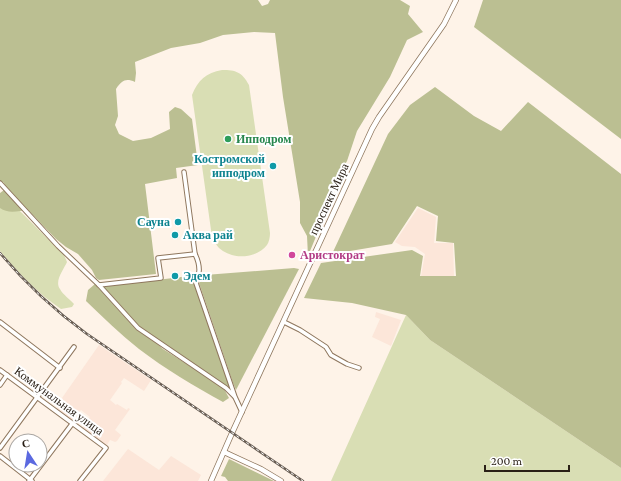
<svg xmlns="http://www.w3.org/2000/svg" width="621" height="481" viewBox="0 0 621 481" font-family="'Crimson Pro',serif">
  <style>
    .industrial { fill: #fce6d9 }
    .green { fill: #d9deb4 }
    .forest { fill: #bbbf92 }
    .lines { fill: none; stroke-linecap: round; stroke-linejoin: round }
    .minor-casing { stroke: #8f775e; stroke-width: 5.5 }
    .major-casing { stroke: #8f775e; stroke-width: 6 }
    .minor { stroke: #fff; stroke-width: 3.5 }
    .major { stroke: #fff; stroke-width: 4.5 }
    .rail-casing { stroke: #685d53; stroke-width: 2.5 }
    .rail { stroke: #fff; stroke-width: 1; stroke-dasharray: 3; stroke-linecap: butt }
    .leisure-dot { fill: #2e9e5b; stroke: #fff; stroke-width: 1.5 }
    .culture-dot { fill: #0f9aa8; stroke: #fff; stroke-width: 1.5 }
    .hotel-dot { fill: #d1479c; stroke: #fff; stroke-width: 1.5 }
    .labels { text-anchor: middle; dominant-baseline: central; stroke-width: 4; stroke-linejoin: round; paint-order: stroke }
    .leisure-label { font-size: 12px; font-weight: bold; fill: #27864d; stroke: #fff; text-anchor: start }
    .culture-label { font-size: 12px; font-weight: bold; fill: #0d838f; stroke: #fff; text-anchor: end }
    .street-label { font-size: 12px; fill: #2a2016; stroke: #fff }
    .hotel-label { font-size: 12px; font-weight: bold; fill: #b23c85; stroke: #fff; text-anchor: start }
  </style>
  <rect width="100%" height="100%" fill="#fef3e8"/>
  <g class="industrial">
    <polygon points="418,208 436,217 434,243 453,243 454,276 421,276 425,254 415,247 402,246 395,242"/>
    <polygon points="376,312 401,320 391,346 372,337 380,319 375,317"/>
    <polygon points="99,345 151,380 144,391 124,378 121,382 122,383 110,400 116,405 117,404 127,410 128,408 130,409 115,430 121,435 117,441 115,442 110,440 107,445 94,438 82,428 90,417 81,410 71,421 56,410 63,399 62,398"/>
    <polygon points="128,449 159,470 171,456 201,475 198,481 103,481"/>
  </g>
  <g class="green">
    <path d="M222,70C236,70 242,72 249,85L270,233C270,237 269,242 267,245C256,259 232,260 219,248C216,245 214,240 212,237L192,95C198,80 206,73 222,70Z"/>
    <path d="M0,193L22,213L64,255L67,262C64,269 54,281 60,289C63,295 70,299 74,304L72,307L61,309C37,293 19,273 0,251Z"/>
    <polygon points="406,315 430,340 621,468 621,481 331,481"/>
  </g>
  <g class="forest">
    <path d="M0,0H258L262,6L268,4L270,0H400L410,6L408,14L423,32L407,40L390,77L357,131L347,161L332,187L325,202L322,222L308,256L307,236L300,223V202L283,97L275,33L254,32L223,35L200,43L171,48L135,62L136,73L135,82C126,78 122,80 116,89L118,116L115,125L119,134L133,141L151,138L170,129L169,112L175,107L181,109L192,119L198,165L176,168L177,178L145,184L156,274L99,280L96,278L92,270L78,254L66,247L56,239L28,210C18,211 8,214 0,208V193L7,188L3,182L0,186Z"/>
    <polygon points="483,0 621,0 621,139 474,27"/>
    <polygon points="435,87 474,116 501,131 528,102 621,174 621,468 430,340 406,315 352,303 304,298 321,263 412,250 423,256 420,276 456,276 454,243 436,241 438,216 417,206 392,244 332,254 388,134 410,105"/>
    <polygon points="294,268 299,269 236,390 233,383 199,283 205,275"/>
    <polygon points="189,276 195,283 232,390 138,327 101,287"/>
    <path d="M95,284L137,330L156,342L163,349L223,387L229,398L223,402C194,386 165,369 139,349C120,334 103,317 86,301L88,290Z"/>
    <polygon points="229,459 274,481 228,481 225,477 221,476"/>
  </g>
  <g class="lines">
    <g class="minor-casing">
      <g id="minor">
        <path d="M184,172L195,254C200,264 201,273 196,283L235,397L242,412"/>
        <polyline points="0,183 58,246 99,285 161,278 158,258 195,254"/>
        <polyline points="99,285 138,328 226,388 234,396"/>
        <polyline points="0,322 60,368"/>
        <polyline points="284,322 300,330 326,347 331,355 347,364 359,368"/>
        <polyline points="0,370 106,448 80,481"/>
        <polyline points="0,385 7,375"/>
        <polyline points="0,448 74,347"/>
        <polyline points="0,456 32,481"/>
        <polyline points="29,481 72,424"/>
      </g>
    </g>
    <g class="major-casing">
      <g id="major">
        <polyline points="224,452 261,469 281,481"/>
        <polyline points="211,481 232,433 372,129 379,117 444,24 456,0"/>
      </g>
    </g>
    <use href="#minor" class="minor"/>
    <use href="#major" class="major"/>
    <g class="rail-casing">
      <path id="rail" d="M0,253C26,284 54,310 87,334L303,481"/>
    </g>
    <use href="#rail" class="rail"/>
  </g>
  <circle class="leisure-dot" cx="228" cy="139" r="4"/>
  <g class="culture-dot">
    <circle cx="273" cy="166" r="4"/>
    <circle cx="178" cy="222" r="4"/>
    <circle cx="175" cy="235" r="4"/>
    <circle cx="175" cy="276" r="4"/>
  </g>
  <circle class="hotel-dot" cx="292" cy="255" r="4"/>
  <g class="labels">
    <g class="leisure-label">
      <text x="236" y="139">Ипподром</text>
    </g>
    <g class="culture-label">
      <text x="265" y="159">Костромской<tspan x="265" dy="14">ипподром</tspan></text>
      <text x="170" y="222">Сауна</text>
      <text x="183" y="235" text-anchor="start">Аква рай</text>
      <text x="183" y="276" text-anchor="start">Эдем</text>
    </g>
    <g class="street-label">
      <text transform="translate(329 199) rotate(-65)">проспект Мира</text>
      <text transform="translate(59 401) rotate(36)">Коммунальная улица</text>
    </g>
    <g class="hotel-label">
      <text x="300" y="255">Аристократ</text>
    </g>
  </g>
  <g transform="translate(28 453) rotate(348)"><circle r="19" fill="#ffffff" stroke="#aaa6a2"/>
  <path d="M0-3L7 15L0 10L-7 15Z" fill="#5b69e0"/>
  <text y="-6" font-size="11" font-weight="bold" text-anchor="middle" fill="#2a2016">С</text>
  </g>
  <path d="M485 465v6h84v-6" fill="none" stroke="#2a2016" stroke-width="2"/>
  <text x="491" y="465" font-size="12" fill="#2a2016" stroke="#ffffff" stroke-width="3" paint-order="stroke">200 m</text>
</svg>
